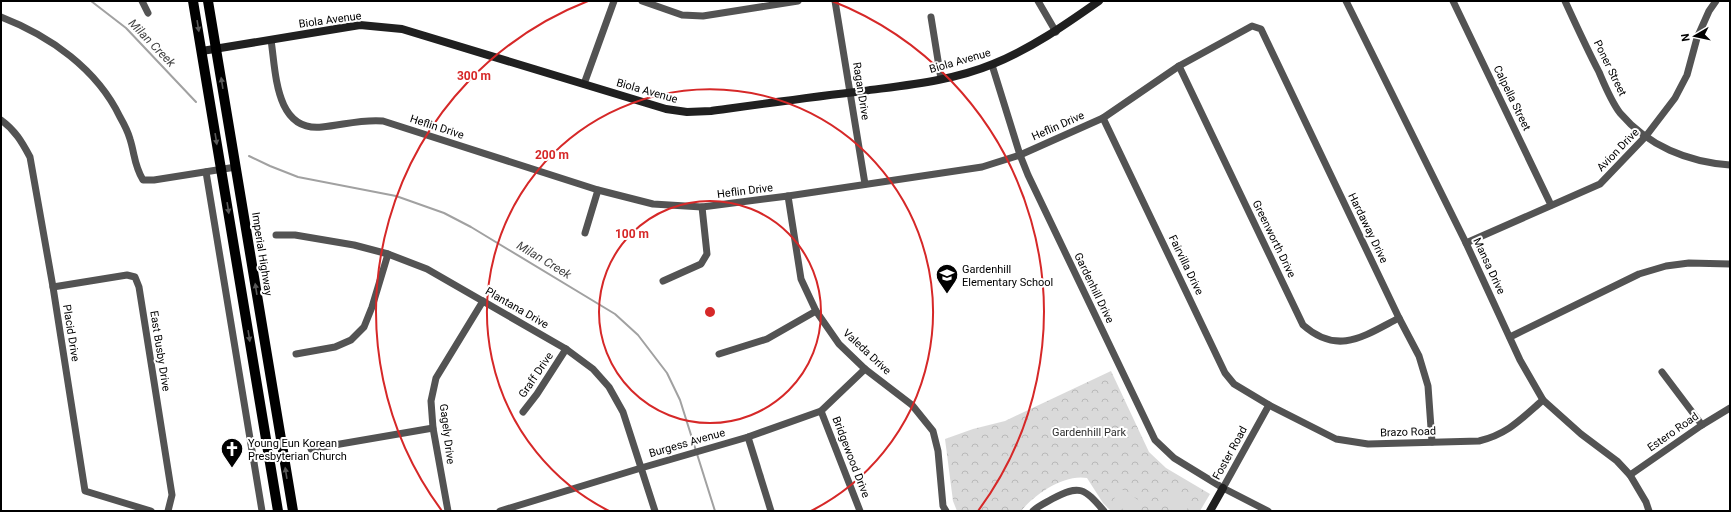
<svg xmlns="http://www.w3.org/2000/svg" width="1731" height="512" viewBox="0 0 1731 512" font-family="Roboto,sans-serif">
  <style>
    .park { fill: url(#park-crowns) }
    .garden { fill: #dadada }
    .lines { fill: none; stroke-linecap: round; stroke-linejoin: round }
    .stream { stroke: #a1a1a1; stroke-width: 2 }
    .street { stroke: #535353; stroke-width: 7 }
    .secondary { stroke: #202020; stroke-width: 8 }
    .primary { stroke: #000; stroke-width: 10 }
    .oneway { fill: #595959 }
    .ring { fill: none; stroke: #d62828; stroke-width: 2 }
    .labels { text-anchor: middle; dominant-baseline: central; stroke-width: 4; stroke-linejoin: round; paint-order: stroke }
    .street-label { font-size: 11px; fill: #000; stroke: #fff }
    .poi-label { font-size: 11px; fill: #000; stroke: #fff; text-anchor: start }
    .park-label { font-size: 11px; fill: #313131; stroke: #fff }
    .water-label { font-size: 12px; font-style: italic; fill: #424242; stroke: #fff }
    .centre { fill: #d62828; stroke: #fff; stroke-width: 2 }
    .ring-label { font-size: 12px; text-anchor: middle; font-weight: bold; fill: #d62828; stroke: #fff; stroke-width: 4; stroke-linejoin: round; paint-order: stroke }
  </style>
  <defs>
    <pattern id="park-crowns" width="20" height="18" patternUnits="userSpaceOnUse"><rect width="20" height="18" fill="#dadada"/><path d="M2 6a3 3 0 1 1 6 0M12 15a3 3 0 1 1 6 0" fill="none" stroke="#b9b9b9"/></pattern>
  </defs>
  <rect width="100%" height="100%" fill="#fff"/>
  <path class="park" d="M1111,371L1149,452L1166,468L1210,494L1200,511H1111L1103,503L1087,478C1064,474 1035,494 1021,511H957L953,501L945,439L973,429L1005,421Z"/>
  <g class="garden">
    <polygon points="1121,489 1143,503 1138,511 1126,511 1112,502"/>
    <polygon points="1168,491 1189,506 1186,511 1174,511 1161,502"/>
  </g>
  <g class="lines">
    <g class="stream">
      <polyline points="91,1 126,28 196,102"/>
      <polyline points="249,156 270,166 298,177 396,196 444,213 471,227 615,314 638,335 667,373 680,400 715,511"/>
    </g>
    <g class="street">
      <polyline points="142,1 148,13"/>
      <polyline points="642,1 682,15 703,16 798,1"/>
      <polyline points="835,1 865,184"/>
      <polyline points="1038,1 1056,32"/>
      <polyline points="1346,1 1466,243 1520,360 1543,400 1581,434 1617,461 1630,475 1646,502 1649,511"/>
      <polyline points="1453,1 1551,205"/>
      <path d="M1565,1C1576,25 1587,49 1599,72C1605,86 1611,101 1620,113C1648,146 1688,162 1730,165"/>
      <path d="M1,17C50,36 97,69 120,117C124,124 128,132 130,139C135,155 134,165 143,180H154L236,167"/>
      <polyline points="931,17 941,79"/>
      <path d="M271,40C276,72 275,132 322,127C343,125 362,119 383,121L598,190L653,204L702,207L788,196L982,167L1020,155L1103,118L1179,66L1252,26L1261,29L1399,318L1419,356L1428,386L1432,442"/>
      <polyline points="992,65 1020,155 1028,175 1155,440 1174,458 1223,488 1268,511"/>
      <path d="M1179,66L1303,325C1338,356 1364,336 1399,318"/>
      <polyline points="584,84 614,1"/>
      <path d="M1103,118L1225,373L1234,384L1269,405L1336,439L1368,444L1479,441C1508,434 1521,419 1543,400"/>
      <path d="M1,120C15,130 22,142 30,157L53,287L85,491L151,511"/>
      <polyline points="206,172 262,511"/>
      <polyline points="788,196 801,279 816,311 839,344 865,369 912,405 933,431 938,451 943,506 946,511"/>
      <polyline points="585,233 598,190"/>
      <polyline points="276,235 295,235 354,245 388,254 427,269 566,349 593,369 609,387 623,412 655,511"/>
      <polyline points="1466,243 1600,184 1646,136 1675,98 1687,75 1697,38 1709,11 1716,1"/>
      <polyline points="663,281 701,264 707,254 702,207"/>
      <polyline points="53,287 127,275 135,277 139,287 172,495 168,511"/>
      <polyline points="1510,337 1639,274 1666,266 1689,263 1730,264"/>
      <polyline points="296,354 335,347 351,340 364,327 372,307 388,254"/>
      <polyline points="719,354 767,339 816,311"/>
      <polyline points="1662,372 1702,425"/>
      <polyline points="821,411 860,511"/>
      <polyline points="523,412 537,394 566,349"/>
      <polyline points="748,437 771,511"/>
      <polyline points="311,449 433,428"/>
      <polyline points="1630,475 1702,425 1730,408"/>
      <polyline points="1223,488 1269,405"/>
      <polyline points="448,511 433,428 431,401 436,378 483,301"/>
      <polyline points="500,511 641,468 748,437 821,411 865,369"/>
      <path d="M1033,511C1038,506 1045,503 1052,499C1080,484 1084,488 1104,511"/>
    </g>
    <g class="secondary">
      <path d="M202,51L360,25L402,29L666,109L687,112L711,111C762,104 812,97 863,91C907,85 952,81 993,64C1032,48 1065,25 1099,1"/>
      <polyline points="1210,511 1223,488"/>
    </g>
    <g class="primary">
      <polyline points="193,1 278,511"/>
      <polyline points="208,1 293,511"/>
    </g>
  </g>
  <defs><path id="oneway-solid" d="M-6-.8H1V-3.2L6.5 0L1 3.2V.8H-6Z"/></defs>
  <g class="oneway">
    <use href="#oneway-solid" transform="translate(198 26) rotate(81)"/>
    <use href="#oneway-solid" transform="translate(222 83) rotate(-99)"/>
    <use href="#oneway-solid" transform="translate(216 139) rotate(81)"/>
    <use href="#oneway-solid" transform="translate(228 208) rotate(81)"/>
    <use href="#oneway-solid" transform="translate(256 289) rotate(-99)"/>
    <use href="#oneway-solid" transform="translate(249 336) rotate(81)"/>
    <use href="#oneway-solid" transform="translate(286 473) rotate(-99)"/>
  </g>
  <g class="ring">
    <circle cx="710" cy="312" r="111"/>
    <path d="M609 511A223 223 0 1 1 811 511"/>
    <path d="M442 511A334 334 0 0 1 588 1M832 1A334 334 0 0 1 978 511"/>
  </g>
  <defs>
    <g id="school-pin" transform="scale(1.15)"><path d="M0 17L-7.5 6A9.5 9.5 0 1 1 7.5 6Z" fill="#000" stroke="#fff"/><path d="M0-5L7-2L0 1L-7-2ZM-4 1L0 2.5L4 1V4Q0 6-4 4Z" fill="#fff"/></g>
    <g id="church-pin" transform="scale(1.15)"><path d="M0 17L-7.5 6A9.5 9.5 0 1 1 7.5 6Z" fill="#000" stroke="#fff"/><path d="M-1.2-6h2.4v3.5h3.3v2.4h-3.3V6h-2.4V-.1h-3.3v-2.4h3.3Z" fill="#fff"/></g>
  </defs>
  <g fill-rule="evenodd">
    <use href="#school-pin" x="947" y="275"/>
    <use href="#church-pin" x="232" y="449"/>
  </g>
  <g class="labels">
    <g class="street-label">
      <text transform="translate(330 20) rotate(-8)">Biola Avenue</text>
      <text transform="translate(960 61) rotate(-16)">Biola Avenue</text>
      <text transform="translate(1610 68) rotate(64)">Poner Street</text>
      <text transform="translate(647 91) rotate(16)">Biola Avenue</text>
      <text transform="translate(861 91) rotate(81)">Ragan Drive</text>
      <text transform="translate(1512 98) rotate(64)">Calpella Street</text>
      <text transform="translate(1058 126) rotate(-24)">Heflin Drive</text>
      <text transform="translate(437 127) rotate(18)">Heflin Drive</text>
      <text transform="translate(1618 150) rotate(-46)">Avion Drive</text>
      <text transform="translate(745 191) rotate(-7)">Heflin Drive</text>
      <text transform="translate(1368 228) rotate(64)">Hardaway Drive</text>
      <text transform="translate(1274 239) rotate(64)">Greenworth Drive</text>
      <text transform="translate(262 254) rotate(81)">Imperial Highway</text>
      <text transform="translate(1186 265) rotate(64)">Fairvilla Drive</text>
      <text transform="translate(1489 266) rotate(65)">Mansa Drive</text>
      <text transform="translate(1094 288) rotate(64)">Gardenhill Drive</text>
      <text transform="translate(517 308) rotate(30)">Plantana Drive</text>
      <text transform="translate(71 333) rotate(81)">Placid Drive</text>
      <text transform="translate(160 351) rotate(81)">East Busby Drive</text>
      <text transform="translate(867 352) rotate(43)">Valeda Drive</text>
      <text transform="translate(536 375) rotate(-56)">Graff Drive</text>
      <text transform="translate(1408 432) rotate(-2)">Brazo Road</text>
      <text transform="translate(1673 432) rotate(-35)">Estero Road</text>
      <text transform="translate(447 434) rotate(83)">Gagely Drive</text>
      <text transform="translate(687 443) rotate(-16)">Burgess Avenue</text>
      <text transform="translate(1230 453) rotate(-61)">Foster Road</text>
      <text transform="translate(851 457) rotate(69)">Bridgewood Drive</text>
    </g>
    <g class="poi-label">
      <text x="962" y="269">Gardenhill<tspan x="962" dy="13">Elementary School</tspan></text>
      <text x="248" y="443">Young Eun Korean<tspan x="248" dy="13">Presbyterian Church</tspan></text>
    </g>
    <g class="park-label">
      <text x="1089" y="432">Gardenhill Park</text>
    </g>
    <g class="water-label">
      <text transform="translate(152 43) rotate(46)">Milan Creek</text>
      <text transform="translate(544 260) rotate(31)">Milan Creek</text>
    </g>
  </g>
  <circle cx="710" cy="312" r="6" class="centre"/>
  <g class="ring-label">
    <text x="474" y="80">300 m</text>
    <text x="552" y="159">200 m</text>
    <text x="632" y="238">100 m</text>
  </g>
  <rect width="1731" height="512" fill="none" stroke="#000000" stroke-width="4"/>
  <g transform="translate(1695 36) rotate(261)" stroke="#ffffff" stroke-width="3" paint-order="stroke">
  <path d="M0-3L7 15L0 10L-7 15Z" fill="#000000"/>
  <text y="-6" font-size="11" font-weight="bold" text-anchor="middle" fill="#000000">N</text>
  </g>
</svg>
